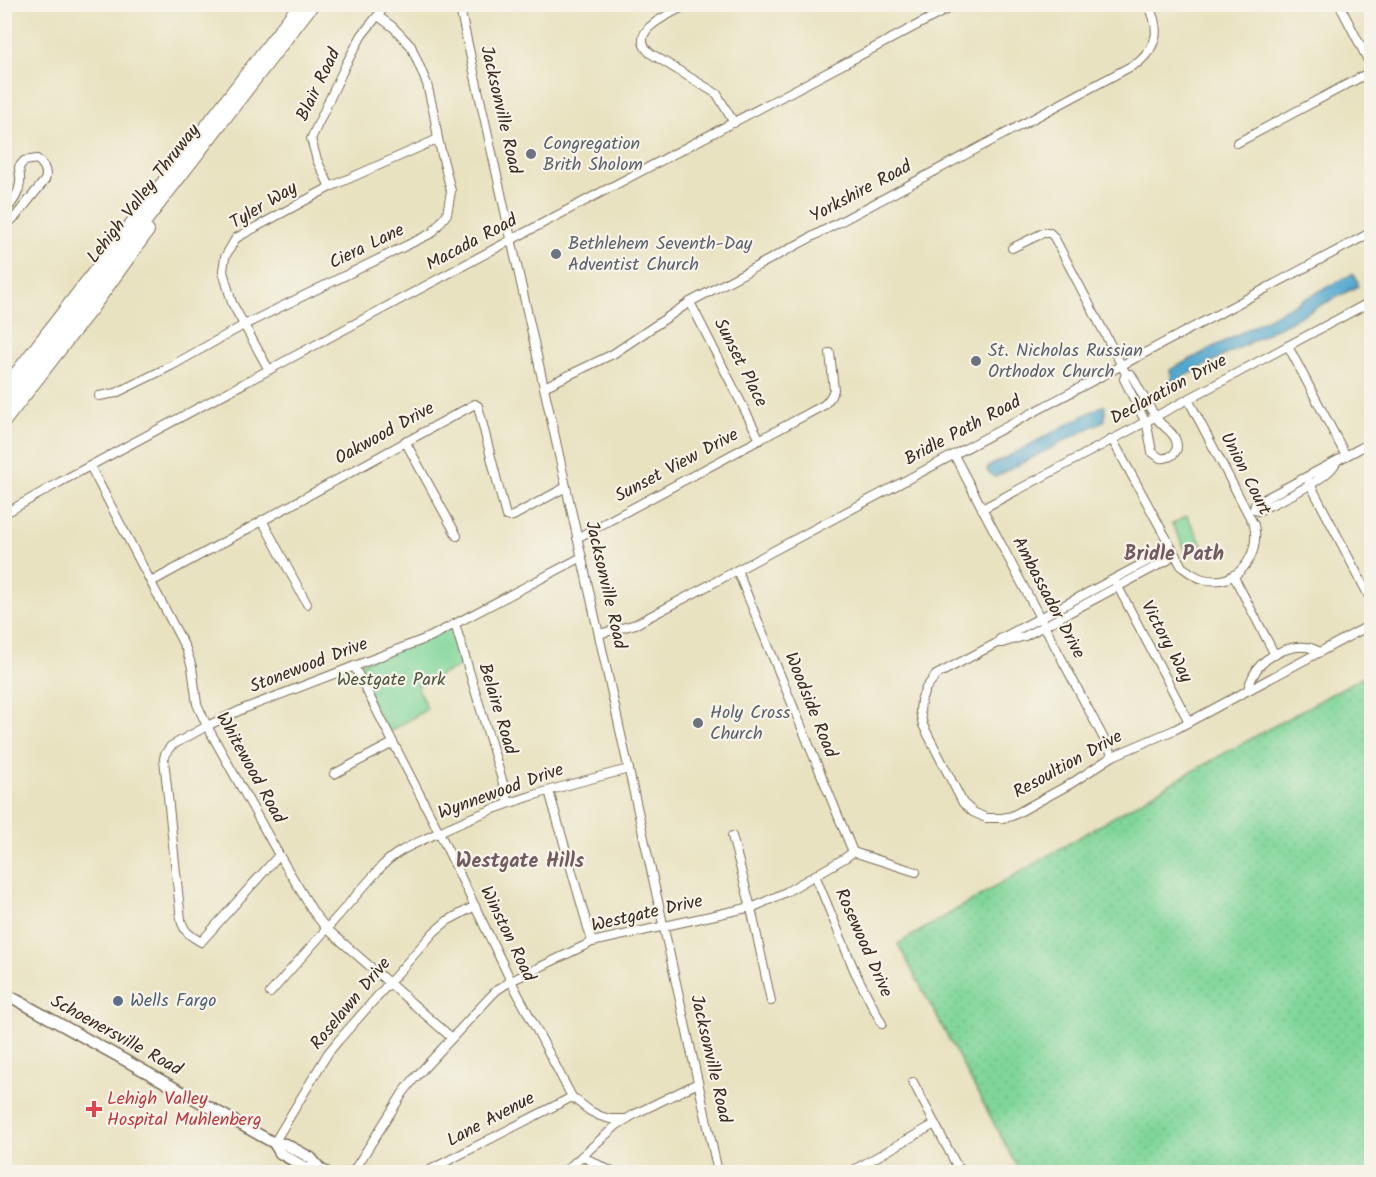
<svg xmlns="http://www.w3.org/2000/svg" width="1376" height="1177" viewBox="0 0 1376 1177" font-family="Kalam,sans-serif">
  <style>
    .grass { fill: url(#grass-dots); stroke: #5d805c; stroke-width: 1.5 }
    .green { fill: #7fd69a; stroke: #5d805c; stroke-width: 1.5 }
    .water { fill: url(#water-ripples); stroke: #466976; stroke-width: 1.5 }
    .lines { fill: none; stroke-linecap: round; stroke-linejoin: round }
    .minor-casing { stroke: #786a57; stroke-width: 10 }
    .major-casing { stroke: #786a57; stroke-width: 13 }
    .highway-casing { stroke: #786a57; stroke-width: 14 }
    .minor { stroke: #fff; stroke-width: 8 }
    .major { stroke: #fff; stroke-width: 10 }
    .highway { stroke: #fff; stroke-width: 12 }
    .worship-dot { fill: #6b7280; stroke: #f7f3e8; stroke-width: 2 }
    .service-dot { fill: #5c6f8a; stroke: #f7f3e8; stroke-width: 2 }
    .health-dot { fill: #e0444e; stroke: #f7f3e8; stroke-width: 2 }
    .labels { text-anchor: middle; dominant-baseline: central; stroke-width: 4.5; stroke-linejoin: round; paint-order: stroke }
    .street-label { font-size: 18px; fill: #3b2a1e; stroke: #f7f3e8 }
    .worship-label { font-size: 18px; fill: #5b616d; stroke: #f7f3e8; text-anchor: start }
    .park-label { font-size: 18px; fill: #4c553d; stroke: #f7f3e8 }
    .service-label { font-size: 18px; fill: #4e5e75; stroke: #f7f3e8; text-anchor: start }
    .health-label { font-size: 18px; fill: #be3a42; stroke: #f7f3e8; text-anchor: start }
    .neighbourhood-label { font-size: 20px; font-weight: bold; fill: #715b60; stroke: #f7f3e8 }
  </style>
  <defs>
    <pattern id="grass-dots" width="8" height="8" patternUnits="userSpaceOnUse" patternTransform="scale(1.5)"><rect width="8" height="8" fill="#7fd69a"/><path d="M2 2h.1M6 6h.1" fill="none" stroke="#6fb884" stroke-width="1.8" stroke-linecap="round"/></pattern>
    <pattern id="water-ripples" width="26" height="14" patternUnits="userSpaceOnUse" patternTransform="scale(1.5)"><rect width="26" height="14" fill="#51a8ce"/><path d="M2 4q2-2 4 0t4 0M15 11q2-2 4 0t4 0" fill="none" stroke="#4489a7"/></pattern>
  </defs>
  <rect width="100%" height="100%" fill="#f7f3e8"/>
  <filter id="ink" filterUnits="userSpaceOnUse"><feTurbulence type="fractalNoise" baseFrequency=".0167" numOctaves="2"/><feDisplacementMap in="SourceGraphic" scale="12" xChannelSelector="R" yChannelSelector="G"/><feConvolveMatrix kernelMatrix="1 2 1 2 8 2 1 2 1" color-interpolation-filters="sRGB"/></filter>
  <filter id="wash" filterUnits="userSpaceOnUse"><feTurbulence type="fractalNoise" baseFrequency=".008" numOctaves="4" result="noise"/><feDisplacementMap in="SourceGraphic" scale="24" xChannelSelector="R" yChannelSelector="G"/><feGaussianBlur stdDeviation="1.35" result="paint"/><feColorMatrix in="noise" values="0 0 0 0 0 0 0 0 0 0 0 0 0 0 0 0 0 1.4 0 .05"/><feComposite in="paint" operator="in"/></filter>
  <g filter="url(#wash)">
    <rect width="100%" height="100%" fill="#e8e2c0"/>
    <polygon class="grass" points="1371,672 1371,1172 1020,1172 898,944 1173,782"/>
    <g class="green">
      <polygon points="1187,516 1203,546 1188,554 1172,524"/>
      <polygon points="455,624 466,663 417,686 427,709 388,733 354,666"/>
    </g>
    <g class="water">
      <path d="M1352,274C1356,276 1358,281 1358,286L1356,287L1185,376L1179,380L1177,384L1173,385L1170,370Z"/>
      <polygon points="1102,406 1105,406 1105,420 995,477 987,471 988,467"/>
    </g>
  </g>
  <g filter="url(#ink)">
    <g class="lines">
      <g class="minor-casing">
        <g id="minor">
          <polyline points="459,4 718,1172"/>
          <path d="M689,4C673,13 625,30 650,53L717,94L734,123"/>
          <polyline points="1339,4 1372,68"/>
          <polyline points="1237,143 1372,71"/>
          <polyline points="330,187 317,160 311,139 346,64 362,35 387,4"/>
          <path d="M4,212C12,204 19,194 20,183C21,178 19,172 19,167L24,161L37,159C44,165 48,171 45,180L16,216L4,227"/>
          <path d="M1012,248L1043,233H1050L1054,237L1126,374L1124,379L1147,425L1152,452L1160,458C1170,459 1180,453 1176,441C1174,432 1163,427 1158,420C1147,405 1140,390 1131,374H1126"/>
          <polyline points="690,302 760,440"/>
          <polyline points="1288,346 1346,456"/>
          <polyline points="269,370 232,303 223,271 225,257 236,238 330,187 438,139"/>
          <path d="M544,387L613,354L690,302L1139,62C1159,44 1160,28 1148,4"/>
          <polyline points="99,396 116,393 171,366 244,325 432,233 447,214 451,191 438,139 434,114 427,84 411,46 393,27 378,16"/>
          <path d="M1112,439L1182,567C1189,572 1195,577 1203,579C1237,588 1261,556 1254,525L1188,399"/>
          <polyline points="405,441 457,536"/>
          <polyline points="954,455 1113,756"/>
          <path d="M1336,462C1329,480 1276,502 1258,511L1254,509L1255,504L1372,442"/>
          <polyline points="90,466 186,649 192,667 197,704 207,726 279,855 314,913 326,928 452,1038"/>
          <polyline points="1308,480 1372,602"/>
          <polyline points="982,509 1372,301"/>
          <polyline points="4,514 60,482 511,240 957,4"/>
          <polyline points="262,520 307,604"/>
          <polyline points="577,538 824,405 830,398 834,390 830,353"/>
          <polygon points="1163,553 1168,554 1168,560 1025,636 1002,643 997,643 1000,639"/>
          <polyline points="737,570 853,852"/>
          <polyline points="1233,575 1275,655"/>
          <polyline points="1115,581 1189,722"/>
          <polyline points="151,582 475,404 478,406 506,516 510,517 513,516 566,487"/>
          <polyline points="455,624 509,803"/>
          <polyline points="599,634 636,624 1372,232"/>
          <polyline points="997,643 936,675 926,688 921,700 920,711 923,725 963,803 973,812 986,818 1002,818 1012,816 1072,783 1113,756 1174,730 1372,624"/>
          <polyline points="354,666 439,832 511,981 572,1097 590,1111 600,1116 610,1119 626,1119"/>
          <path d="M1248,689C1249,685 1251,680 1253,676C1261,658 1287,645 1306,647C1311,647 1315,650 1320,652"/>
          <polyline points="334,774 393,743"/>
          <polyline points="549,791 592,942"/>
          <polyline points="732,836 751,908 771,1001"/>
          <polyline points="853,852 916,872"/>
          <path d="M279,855L201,942C191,936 184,932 181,920L164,759L165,754L171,746L207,726L243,709L430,637L582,557"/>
          <polyline points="815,875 855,972 882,1024"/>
          <path d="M270,993L382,866C395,852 412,845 429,837C492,805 561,786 629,769"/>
          <polyline points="913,1082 960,1172"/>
          <polyline points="274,1143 328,1053 338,1041 434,932 447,921 475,906"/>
          <polyline points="582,1156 612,1172"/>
          <polyline points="353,1172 403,1093 413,1080 490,997 497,990 511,981 592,942 756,906 786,892 845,858 853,852"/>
          <polyline points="426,1172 572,1097"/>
          <polyline points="564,1172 617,1125 635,1114 698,1083"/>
          <polyline points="850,1172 935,1124"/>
        </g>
      </g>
      <g class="major-casing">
        <g id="major">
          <polyline points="4,993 274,1143 285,1144 311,1158 321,1170 326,1172"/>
          <polyline points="274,1143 280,1153 306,1168 321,1170"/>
        </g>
      </g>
      <g class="highway-casing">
        <g id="highway">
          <polyline points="4,389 300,4"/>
          <polyline points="4,405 313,4"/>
          <polyline points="4,422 93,307 148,231"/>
        </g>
      </g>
      <use href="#minor" class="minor"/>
      <use href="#major" class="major"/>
      <use href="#highway" class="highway"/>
    </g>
  </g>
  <g class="worship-dot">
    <circle cx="531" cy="154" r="6"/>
    <circle cx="556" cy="254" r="6"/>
    <circle cx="976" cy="361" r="6"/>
    <circle cx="698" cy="723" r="6"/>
  </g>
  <circle class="service-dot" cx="118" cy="1001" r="6"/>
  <path class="health-dot" d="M91 1100h6v6h6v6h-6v6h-6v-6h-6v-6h6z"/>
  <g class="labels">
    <g class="street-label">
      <text transform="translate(319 85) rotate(-64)">Blair Road</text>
      <text transform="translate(500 110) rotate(77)">Jacksonville Road</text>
      <text transform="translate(861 192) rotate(-28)">Yorkshire Road</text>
      <text transform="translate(144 194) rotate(-52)">Lehigh Valley Thruway</text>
      <text transform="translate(264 206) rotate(-31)">Tyler Way</text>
      <text transform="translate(472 243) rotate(-28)">Macada Road</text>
      <text transform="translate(367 247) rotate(-26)">Ciera Lane</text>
      <text transform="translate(740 363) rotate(63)">Sunset Place</text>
      <text transform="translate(1169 390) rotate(-28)">Declaration Drive</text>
      <text transform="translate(963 431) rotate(-28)">Bridle Path Road</text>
      <text transform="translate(385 434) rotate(-29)">Oakwood Drive</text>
      <text transform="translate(677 466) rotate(-28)">Sunset View Drive</text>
      <text transform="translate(1245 474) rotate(63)">Union Court</text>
      <text transform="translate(605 585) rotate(77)">Jacksonville Road</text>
      <text transform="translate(1048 598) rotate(62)">Ambassador Drive</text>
      <text transform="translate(1166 642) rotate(62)">Victory Way</text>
      <text transform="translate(309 666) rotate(-21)">Stonewood Drive</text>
      <text transform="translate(810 705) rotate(68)">Woodside Road</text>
      <text transform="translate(497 709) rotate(73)">Belaire Road</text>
      <text transform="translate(1068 765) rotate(-29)">Resoultion Drive</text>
      <text transform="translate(250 768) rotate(61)">Whitewood Road</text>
      <text transform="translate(501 792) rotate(-20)">Wynnewood Drive</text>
      <text transform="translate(647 914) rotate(-13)">Westgate Drive</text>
      <text transform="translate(507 934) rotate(64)">Winston Road</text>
      <text transform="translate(863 943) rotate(66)">Rosewood Drive</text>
      <text transform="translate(351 1004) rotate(-50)">Roselawn Drive</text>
      <text transform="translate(116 1036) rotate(29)">Schoenersville Road</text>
      <text transform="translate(710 1059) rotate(77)">Jacksonville Road</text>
      <text transform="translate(491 1120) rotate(-28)">Lane Avenue</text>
    </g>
    <g class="worship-label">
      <text x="543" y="144">Congregation<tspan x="543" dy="21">Brith Sholom</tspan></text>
      <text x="568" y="244">Bethlehem Seventh-Day<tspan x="568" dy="21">Adventist Church</tspan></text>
      <text x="988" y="351">St. Nicholas Russian<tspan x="988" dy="21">Orthodox Church</tspan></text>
      <text x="710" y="713">Holy Cross<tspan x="710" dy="21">Church</tspan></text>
    </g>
    <g class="park-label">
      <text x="391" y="680">Westgate Park</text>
    </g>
    <g class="service-label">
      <text x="130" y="1001">Wells Fargo</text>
    </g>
    <g class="health-label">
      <text x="107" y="1099">Lehigh Valley<tspan x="107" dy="21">Hospital Muhlenberg</tspan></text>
    </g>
    <g class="neighbourhood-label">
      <text x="1174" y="555">Bridle Path</text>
      <text x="520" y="862">Westgate Hills</text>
    </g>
  </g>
  <rect width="1376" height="1177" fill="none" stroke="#f7f3e8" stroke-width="24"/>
</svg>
